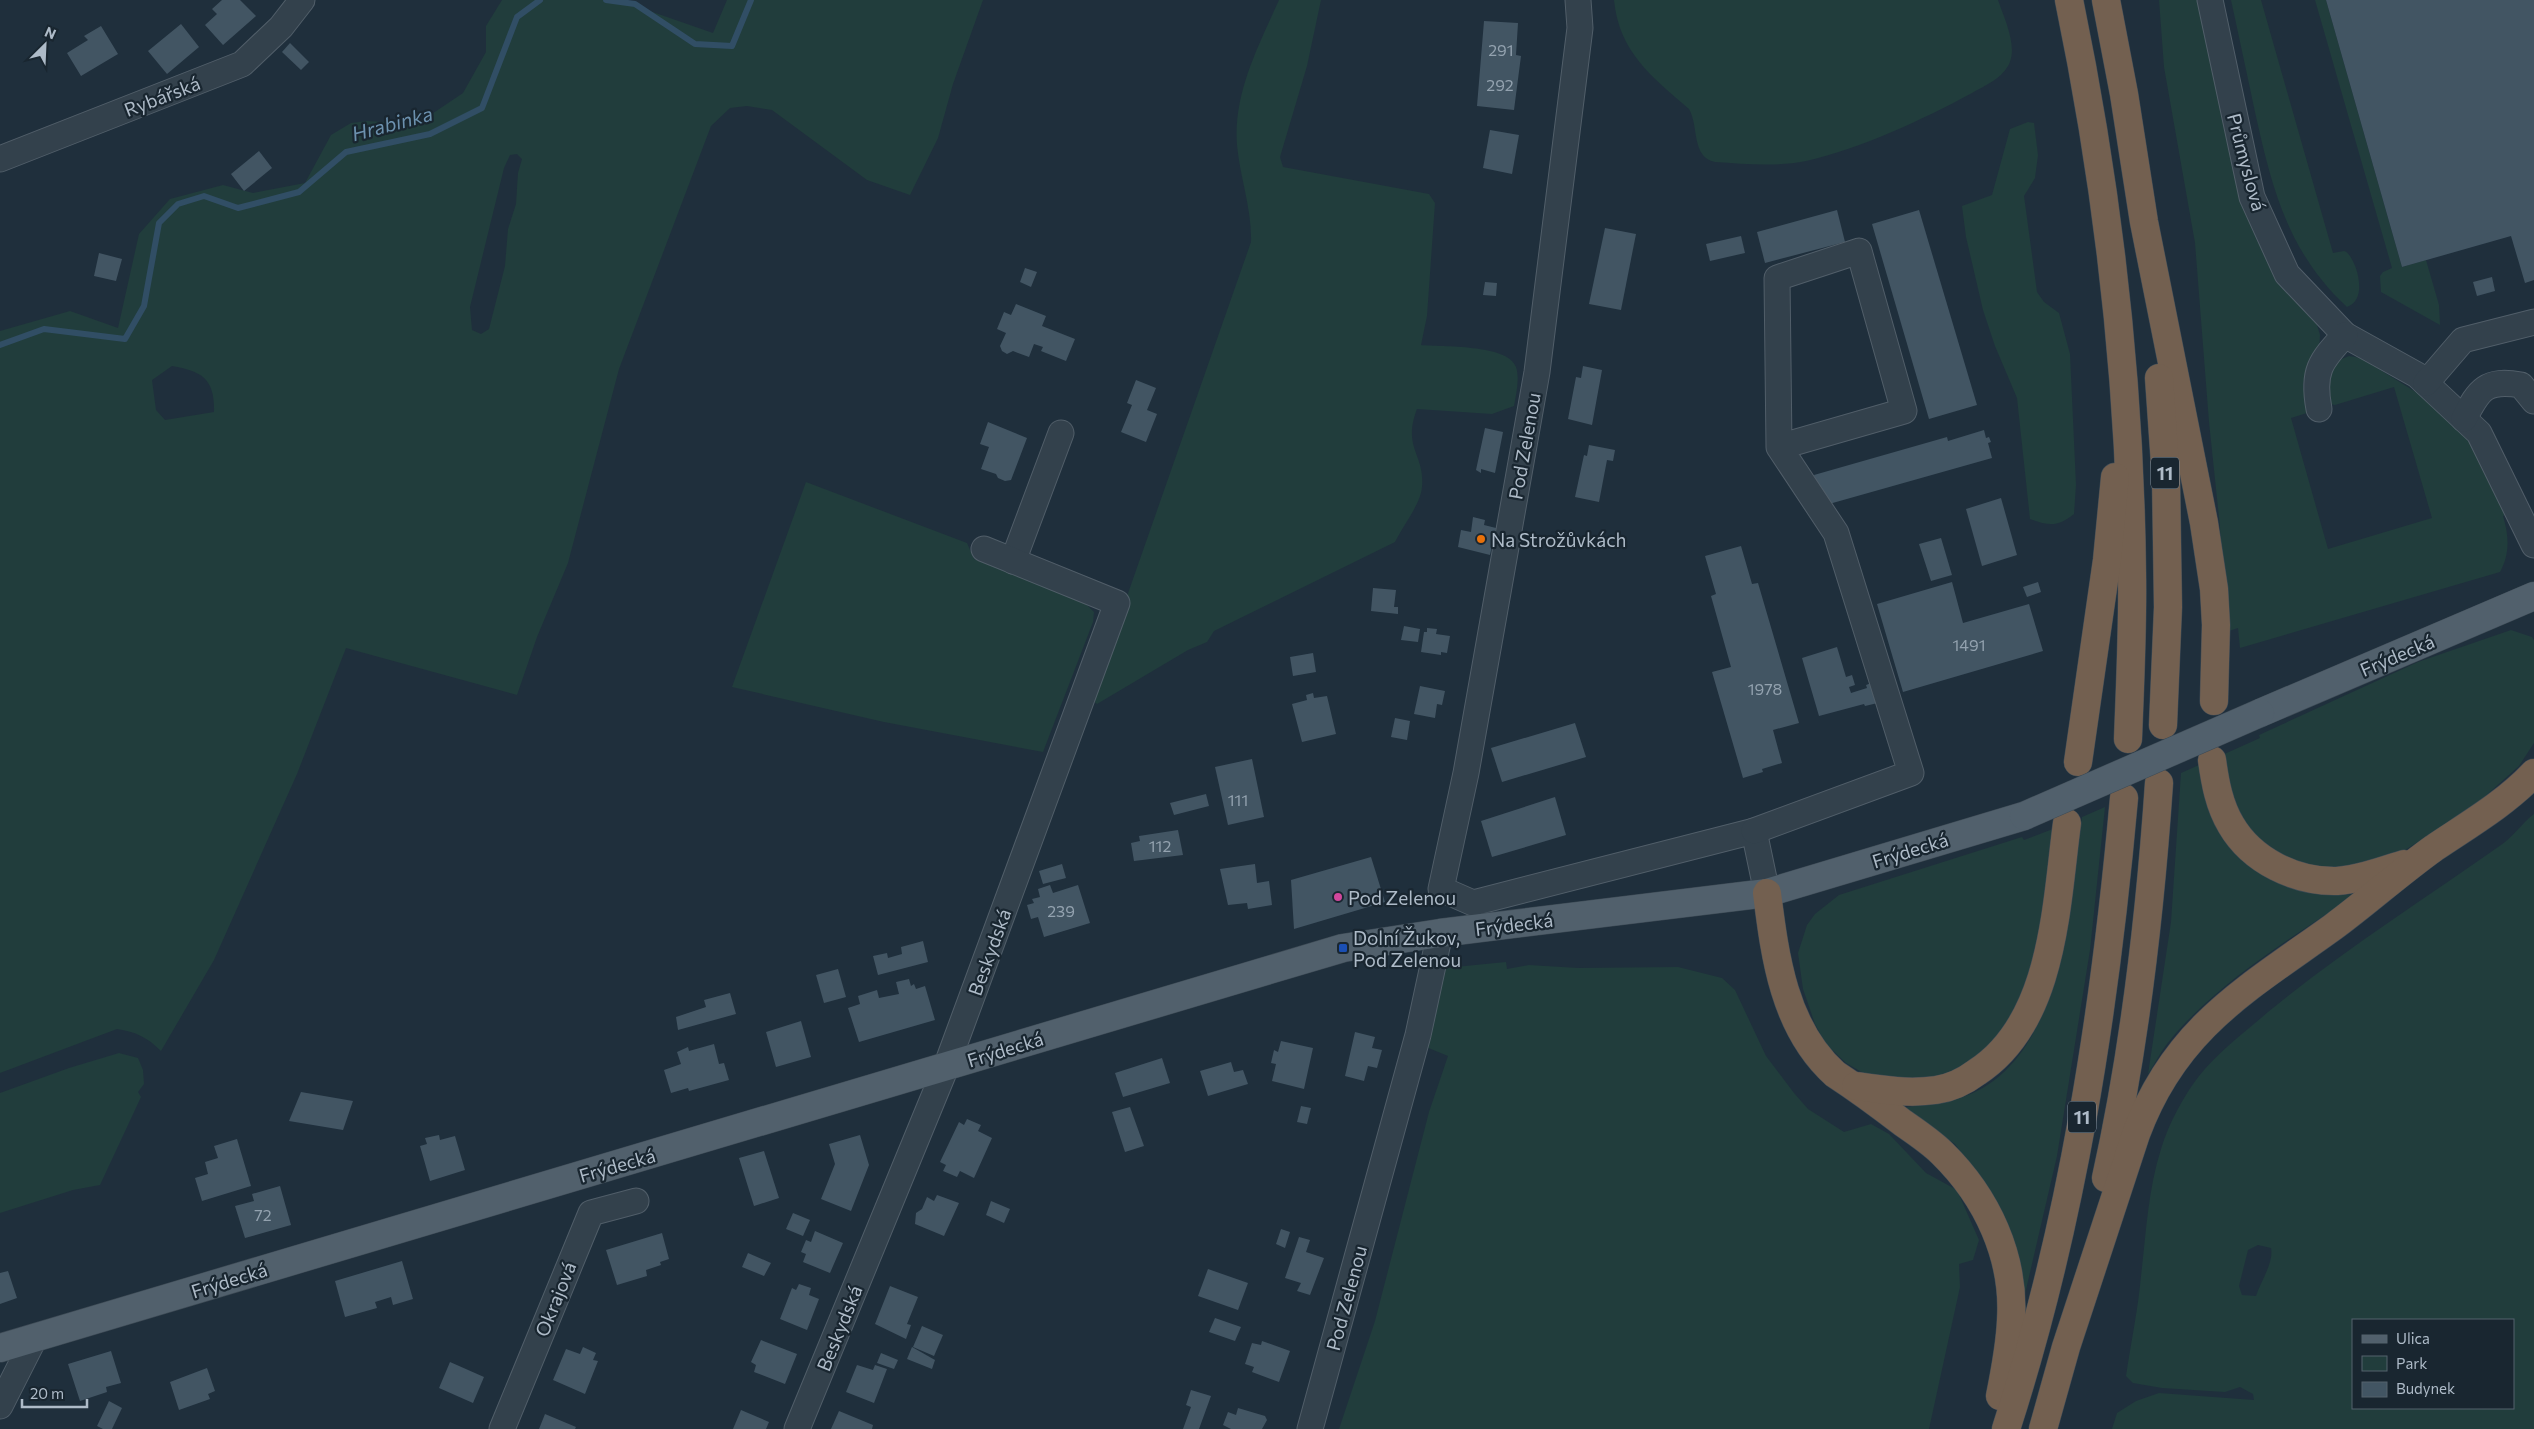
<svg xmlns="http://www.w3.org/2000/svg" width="2534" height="1429" viewBox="0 0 2534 1429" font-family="Commissioner,sans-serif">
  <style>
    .green { fill: #213d3c; fill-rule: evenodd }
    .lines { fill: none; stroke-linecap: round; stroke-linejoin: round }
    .stream { stroke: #314e65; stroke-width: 6 }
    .building { fill: #425563 }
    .minor-casing { stroke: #515e69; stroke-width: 27 }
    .major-casing { stroke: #3d4a55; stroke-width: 29 }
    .highway-casing { stroke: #3e4b56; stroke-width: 29 }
    .minor { stroke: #33414c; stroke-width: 25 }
    .major { stroke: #51606c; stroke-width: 28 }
    .highway { stroke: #736050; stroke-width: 28 }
    .major-bridge-casing { stroke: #3d4a55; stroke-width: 29; stroke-linecap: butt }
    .major-bridge { stroke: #51606c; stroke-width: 28 }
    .food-dot { fill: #e8710a; stroke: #192630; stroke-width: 2 }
    .hotel-dot { fill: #d1479c; stroke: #192630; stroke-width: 2 }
    .transit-dot { fill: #1a4fb4; stroke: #192630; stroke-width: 2 }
    .labels { text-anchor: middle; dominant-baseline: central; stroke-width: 4.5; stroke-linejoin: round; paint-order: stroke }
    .number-label { font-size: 16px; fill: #93a2af }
    .shield { fill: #192630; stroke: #818e9a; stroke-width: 1 }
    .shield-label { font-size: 18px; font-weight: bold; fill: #aebbc8 }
    .street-label { font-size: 19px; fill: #aebbc8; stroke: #192630 }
    .poi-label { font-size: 19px; fill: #aebbc8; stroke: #192630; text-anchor: start }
    .water-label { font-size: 20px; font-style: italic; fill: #6c91ae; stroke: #192630 }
  </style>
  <rect width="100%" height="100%" fill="#1f2f3c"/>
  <g class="green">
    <path d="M502,0H618L713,33L727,0H983L953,84L938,138L910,195L867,180L772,110L747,106L730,108L711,126L619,369L568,563L537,637L517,695L346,648L297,774L214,960L161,1051C147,1037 136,1032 117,1029L0,1073V331L70,311L118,328L139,234L170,199L223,185L253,193L305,183L331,135L351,123L367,121L417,124L463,93L486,52V26ZM517,154L522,159L518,173L516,204L508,229L505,266L489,329L481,334L472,330L470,307L504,168L510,155ZM172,366C202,371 215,379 214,412L165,420L156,410L152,380Z"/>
    <path d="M1279,0H1321L1307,66L1280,157L1283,167L1429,194L1435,203L1427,316L1421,345C1441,347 1508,344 1516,367C1520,379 1516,394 1514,406L1492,414L1417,409C1402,448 1425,454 1422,487C1421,503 1403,526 1395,542L1214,631L1207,642L1188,650L1097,704L1091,699L1251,242C1252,209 1240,178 1237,145C1233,93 1259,45 1279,0Z"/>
    <path d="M1614,0H1998C2004,18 2019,48 2008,66C2001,79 1984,86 1972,93C1922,120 1862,148 1806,161C1776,167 1745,164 1715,162C1691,157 1699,126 1689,109C1652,77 1619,52 1614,0Z"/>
    <path d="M2159,0H2201L2256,238L2283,286L2317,325L2320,335L2319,350L2306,372L2303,384L2307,413L2291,418L2328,549L2432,518L2394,387L2335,405L2329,404L2324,380L2337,361L2349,356L2361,358L2427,399L2454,423L2476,451L2509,513L2503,516C2509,536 2510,554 2500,572L2240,648L2238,628L2223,633L2220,527L2209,422L2195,243L2164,67Z"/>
    <path d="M2231,0H2261L2333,253L2344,251C2354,253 2371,299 2347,307C2287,251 2272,188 2255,112C2247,74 2239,37 2231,0Z"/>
    <polygon points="2315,0 2326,0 2402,267 2426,260 2439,305 2440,325 2381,292 2380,276 2383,272 2392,268"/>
    <path d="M2028,122L2034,123L2038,155L2035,178L2024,196L2037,292L2044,302L2059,313L2070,354L2076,485L2074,514C2058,527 2049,526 2030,519L2017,398L1995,346L1983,310L1966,237L1962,206L1992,195L2010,129Z"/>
    <polygon points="806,482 967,543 974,559 1083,601 1094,612 1093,622 1043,752 884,722 732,687"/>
    <polygon points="2511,630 2532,637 2534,640 2534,743 2519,766 2472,808 2394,857 2327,871 2273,854 2236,814 2220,756 2260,738 2259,735 2418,662"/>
    <path d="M2199,765C2204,805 2211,818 2237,847C2275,889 2301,897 2357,894C2294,936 2220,980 2171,1039C2162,1049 2156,1062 2148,1074L2171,922L2181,773Z"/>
    <path d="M2105,807L2090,950L2057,1156L2025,1294L1994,1199L1955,1144L1906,1111L1907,1107C1929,1104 1952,1102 1973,1093C2064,1051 2070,902 2082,817Z"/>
    <path d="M2534,814V1429H2112L2117,1413L2136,1401L2159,1393L2254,1400L2253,1394L2240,1387L2225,1392L2162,1388L2133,1383L2126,1376C2131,1343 2138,1309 2141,1276C2146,1234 2148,1190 2161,1149C2169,1123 2183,1097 2199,1076C2219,1051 2245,1032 2268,1012C2342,951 2423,900 2501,845C2513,837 2522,823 2534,814ZM2258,1245L2271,1248C2274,1262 2261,1281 2256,1296L2242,1295L2239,1286L2248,1250ZM2513,1320V1408H2353V1320Z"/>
    <polygon points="2058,827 2039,954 2020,1010 1984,1059 1932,1082 1865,1074 1846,1063 1826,1044 1815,1024 1803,989 1798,953 1807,925 1815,914 1839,895 2022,837 2024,840"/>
    <polygon points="1506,962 1507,969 1529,965 1578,968 1678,967 1722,978 1735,990 1766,1056 1794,1093 1808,1109 1844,1132 1871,1124 1889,1134 1926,1173 1957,1190 1979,1240 1973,1260 1959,1264 1960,1287 1929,1429 1339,1429 1375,1321 1429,1112 1448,1056 1426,1047 1445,968"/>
    <polygon points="119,1053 138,1058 143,1070 144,1084 138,1092 141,1097 100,1185 73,1190 0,1213 0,1093 69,1068"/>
  </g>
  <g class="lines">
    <g class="stream">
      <polyline points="606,0 635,4 695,44 732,46 751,0"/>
      <polyline points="0,345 44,329 125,339 144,306 159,223 178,204 204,196 238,208 299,192 346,152 430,134 482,108 517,17 540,0"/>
    </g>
  </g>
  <g class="building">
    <polygon points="222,0 240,0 256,16 223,45 205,25 217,14 212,9"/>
    <polygon points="2326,0 2534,0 2534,280 2525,283 2511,236 2402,267"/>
    <polygon points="1484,21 1518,23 1516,55 1521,56 1514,110 1477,106"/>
    <polygon points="181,24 199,47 167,74 148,51"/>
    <polygon points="101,26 118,54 81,76 67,53 88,40 84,36"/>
    <polygon points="290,43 309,62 301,70 282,52"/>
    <polygon points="1490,130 1519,135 1512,174 1483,168"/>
    <polygon points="259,151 272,168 244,191 231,174"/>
    <polygon points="1837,210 1845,242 1765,263 1757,232"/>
    <polygon points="1919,210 1977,405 1929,419 1872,224"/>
    <polygon points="1605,228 1636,234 1621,310 1589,304"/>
    <polygon points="1741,236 1745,253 1710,261 1706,244"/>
    <polygon points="99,253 122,259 116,281 94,276"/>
    <polygon points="1025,268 1037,272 1031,287 1020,282"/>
    <polygon points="2492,277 2495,291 2477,296 2473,282"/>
    <polygon points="1485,282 1497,283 1496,296 1483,295"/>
    <polygon points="1016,304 1046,316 1042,326 1075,339 1066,361 1041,351 1043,347 1034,344 1029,357 1013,351 1007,354 1002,351 1000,346 1006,333 997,329 1004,312 1011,315"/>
    <polygon points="1583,366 1602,370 1592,425 1568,419 1576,377 1581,378"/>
    <polygon points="1136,380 1156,388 1147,410 1157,414 1146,442 1121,432 1132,405 1127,403"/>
    <polygon points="988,422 1027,438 1011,480 1005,481 998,478 996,474 981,469 989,447 980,444"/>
    <polygon points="1485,428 1503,432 1495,473 1481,469 1481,473 1476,470"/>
    <polygon points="1984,430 1986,438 1989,437 1991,442 1988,443 1992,458 1822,506 1814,475 1947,437 1948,441"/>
    <polygon points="1589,445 1615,450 1613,461 1607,460 1599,502 1575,497 1584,455 1587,456"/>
    <polygon points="2001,498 2017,555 1982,566 1966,509"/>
    <polygon points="1473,517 1485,520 1484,525 1496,528 1490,555 1458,547 1461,530 1471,532"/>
    <polygon points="1941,538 1952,575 1931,581 1919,544"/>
    <polygon points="1741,546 1752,584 1758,583 1799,723 1773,730 1782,763 1762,769 1763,772 1743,778 1712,672 1731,667 1711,596 1716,594 1705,556"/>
    <polygon points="1952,582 1963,623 2029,604 2043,651 1903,692 1877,604"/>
    <polygon points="2038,582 2041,592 2027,597 2023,587"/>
    <polygon points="1373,588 1396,590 1394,607 1398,607 1398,614 1371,611"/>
    <polygon points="1404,626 1420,629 1418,642 1401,640"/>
    <polygon points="1427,628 1437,629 1436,634 1450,636 1447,653 1441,652 1441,655 1421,652 1424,632 1427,632"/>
    <polygon points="1837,647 1846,677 1852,675 1855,685 1849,687 1851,693 1867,688 1866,685 1874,682 1882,702 1865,706 1864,704 1819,716 1802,658"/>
    <polygon points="1313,653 1316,672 1293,676 1290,657"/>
    <polygon points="1420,686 1445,691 1442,705 1437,704 1435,718 1414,714"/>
    <polygon points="1313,693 1314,698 1327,696 1336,734 1302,742 1292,704 1307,700 1306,695"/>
    <polygon points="1395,718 1410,721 1407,740 1391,737"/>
    <polygon points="1575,723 1586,757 1502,782 1491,748"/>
    <polygon points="1252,759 1264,817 1228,825 1215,767"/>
    <polygon points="1206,794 1209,806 1174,815 1170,803"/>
    <polygon points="1555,797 1566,835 1492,857 1481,821"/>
    <polygon points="1178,830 1183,855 1134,861 1131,843 1140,841 1139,836"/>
    <polygon points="1371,857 1385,902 1294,929 1291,880"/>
    <polygon points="1062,864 1066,878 1043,884 1039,871"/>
    <polygon points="1255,864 1257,883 1269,881 1272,905 1248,909 1247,903 1228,905 1220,869"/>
    <polygon points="1050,885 1053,893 1078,885 1090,923 1044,937 1038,917 1031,919 1027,905 1034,903 1032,899 1040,897 1038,889"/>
    <polygon points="923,941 928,962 878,975 873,956 887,953 888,958 902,954 901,947"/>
    <polygon points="838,969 846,997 824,1003 816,975"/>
    <polygon points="909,979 911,986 914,984 916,989 925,986 935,1020 859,1042 848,1008 860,1004 858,996 877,990 879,998 899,994 896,982"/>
    <polygon points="730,993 736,1014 678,1030 676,1017 706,1007 704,1000"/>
    <polygon points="801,1021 811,1057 776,1067 766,1032"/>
    <polygon points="1355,1032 1375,1037 1372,1048 1382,1050 1377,1068 1368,1066 1364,1081 1345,1076"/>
    <polygon points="1281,1041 1313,1048 1304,1089 1272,1081 1276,1064 1271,1063 1274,1050 1278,1052"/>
    <polygon points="714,1044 719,1064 724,1063 729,1080 689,1091 688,1088 671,1093 664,1070 681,1064 677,1052 688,1047 689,1051"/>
    <polygon points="1162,1058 1170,1083 1123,1097 1115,1073"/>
    <polygon points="1231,1062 1234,1072 1243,1070 1248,1084 1208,1096 1200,1071"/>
    <polygon points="301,1092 353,1101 343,1130 289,1121"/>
    <polygon points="1301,1106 1311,1108 1307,1124 1297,1122"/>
    <polygon points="1130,1107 1144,1146 1125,1152 1112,1112"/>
    <polygon points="967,1119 981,1125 978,1131 992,1138 974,1178 960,1171 957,1177 943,1171 946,1165 940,1162 959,1122 964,1125"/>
    <polygon points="439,1135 440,1140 455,1136 465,1170 430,1181 420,1146 427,1144 425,1138"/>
    <polygon points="860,1135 869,1165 851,1211 821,1199 835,1164 829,1144"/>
    <polygon points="237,1139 251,1186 202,1201 195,1178 208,1174 205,1162 218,1158 214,1146"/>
    <polygon points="764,1151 779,1198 754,1206 739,1158"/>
    <polygon points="280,1186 291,1225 245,1238 235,1206 254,1201 252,1194"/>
    <polygon points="937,1195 959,1203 944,1236 915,1224 916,1213 922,1209 927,1197 934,1201"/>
    <polygon points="991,1201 1010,1209 1004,1223 986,1215"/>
    <polygon points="793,1213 810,1220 803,1236 786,1229"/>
    <polygon points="1281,1229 1290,1232 1285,1248 1276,1244"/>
    <polygon points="815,1231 843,1243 830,1273 803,1262 806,1254 801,1252 806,1240 811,1242"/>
    <polygon points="662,1233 669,1259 660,1262 661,1265 646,1270 647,1276 617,1285 606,1250"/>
    <polygon points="1299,1237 1310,1240 1306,1252 1324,1258 1310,1295 1297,1291 1301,1283 1285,1278"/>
    <polygon points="748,1253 771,1263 764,1276 742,1267"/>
    <polygon points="402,1261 413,1299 393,1305 391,1297 375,1302 377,1308 345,1317 335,1281"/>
    <polygon points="1208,1269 1248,1283 1238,1310 1198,1296"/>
    <polygon points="8,1271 17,1298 0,1304 0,1273"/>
    <polygon points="799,1284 811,1288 809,1295 819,1299 807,1330 780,1319 792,1288 796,1290"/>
    <polygon points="890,1286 918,1297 907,1324 911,1325 906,1339 875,1324"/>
    <polygon points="1215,1318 1241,1327 1235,1341 1209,1332"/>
    <polygon points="922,1326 943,1335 934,1356 913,1347"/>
    <polygon points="761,1340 797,1354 785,1384 754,1372 756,1365 751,1362"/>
    <polygon points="1262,1341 1290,1351 1279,1382 1252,1372 1254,1367 1245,1364 1252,1343 1261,1345"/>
    <polygon points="583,1347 596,1353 593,1360 598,1361 585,1394 553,1380 566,1349 580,1354"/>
    <polygon points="912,1347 935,1360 932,1369 907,1359"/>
    <polygon points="111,1351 121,1383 106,1387 107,1392 80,1401 68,1364"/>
    <polygon points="881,1353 898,1360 894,1369 877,1363"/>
    <polygon points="450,1362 484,1377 473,1403 439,1388"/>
    <polygon points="857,1365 873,1370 875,1365 887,1369 874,1403 846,1392"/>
    <polygon points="207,1368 215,1391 208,1394 210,1399 179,1410 170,1382"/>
    <polygon points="1191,1390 1211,1396 1199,1429 1183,1429 1191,1407 1186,1405"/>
    <polygon points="109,1401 122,1408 112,1429 103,1429 97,1426"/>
    <polygon points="1238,1408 1265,1416 1267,1420 1262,1429 1231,1429 1223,1425 1228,1412 1236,1415"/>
    <polygon points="741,1410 769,1422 766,1429 733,1429"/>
    <polygon points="839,1411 873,1425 872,1429 831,1429"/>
    <polygon points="545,1414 576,1427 575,1429 539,1429"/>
  </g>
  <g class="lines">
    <g class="minor-casing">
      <g id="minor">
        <polyline points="1578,0 1580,28 1537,372 1466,773 1441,889 1473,903 1754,831 1767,893"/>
        <polyline points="2210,0 2252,197 2287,274 2345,335 2417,375 2479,433 2534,545"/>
        <polyline points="0,159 242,64 281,27 302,0"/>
        <polyline points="2426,383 2463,340 2534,322"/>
        <path d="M2319,409C2312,372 2320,361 2345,335"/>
        <path d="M2464,419C2479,389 2486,379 2521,385L2534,401"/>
        <polyline points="1013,561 1061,433"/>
        <polyline points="1754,831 1911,773 1836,533 1779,447 1904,411 1859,251 1777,278 1779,447"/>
        <polyline points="0,1406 35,1337"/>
        <polyline points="502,1429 591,1213 636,1201"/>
        <polyline points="797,1429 946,1067 1117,603 984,549"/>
        <polyline points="1310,1429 1418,1035 1440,933"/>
      </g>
    </g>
    <g class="major-casing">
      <g id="major">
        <polyline points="2260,713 2534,596"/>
        <polyline points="0,1348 1343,948 1440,933 1767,893 2024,816"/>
      </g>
    </g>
    <g class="highway-casing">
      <g id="highway">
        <path d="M2069,0C2108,188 2130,381 2132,573C2133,628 2130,684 2128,739"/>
        <polyline points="2106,0 2124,94 2144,222 2204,523 2214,589 2216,625 2214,701"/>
        <polyline points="2159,378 2166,479 2168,607 2163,725"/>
        <path d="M2212,760C2215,782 2219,805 2231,825C2252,861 2296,882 2337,881C2360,879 2382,871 2404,864"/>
        <polyline points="2078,762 2107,560 2115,477"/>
        <path d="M1767,893C1775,957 1784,1028 1835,1074C1858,1089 1881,1106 1903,1123C1916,1132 1931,1142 1942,1153C1987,1197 2015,1257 2011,1320C2010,1346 2005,1371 2000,1396"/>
        <path d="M1856,1086C1883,1090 1909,1094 1936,1090C1951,1088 1965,1081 1977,1072C2054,1022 2056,905 2067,823"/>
        <path d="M2106,1178C2135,1048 2150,916 2159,783"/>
        <path d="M2006,1429C2072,1225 2105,1012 2124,798"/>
        <path d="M2043,1429L2066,1347L2136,1134C2175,1028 2247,989 2333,927C2367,902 2399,873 2434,848C2468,825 2506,803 2534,773"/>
      </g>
    </g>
    <use href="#minor" class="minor"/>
    <use href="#major" class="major"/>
    <use href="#highway" class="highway"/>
    <g class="major-bridge-casing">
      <polyline id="major-bridge" points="2024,816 2260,713"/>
    </g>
    <use href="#major-bridge" class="major-bridge"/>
  </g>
  <circle class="food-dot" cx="1481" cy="539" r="5"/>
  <circle class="hotel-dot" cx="1338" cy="897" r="5"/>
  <rect class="transit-dot" x="1338" y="943" width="10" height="10" rx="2.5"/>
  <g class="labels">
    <g class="number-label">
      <text x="1501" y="49">291</text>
      <text x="1500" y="84">292</text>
      <text x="1969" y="644">1491</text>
      <text x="1765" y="688">1978</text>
      <text x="1238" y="799">111</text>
      <text x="1160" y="845">112</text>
      <text x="1061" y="910">239</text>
      <text x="263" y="1214">72</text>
    </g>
    <g class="shield">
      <rect x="2151" y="457.5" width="28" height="31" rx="4"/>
      <rect x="2068" y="1101.5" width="28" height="31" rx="4"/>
    </g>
    <g class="shield-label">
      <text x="2165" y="473">11</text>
      <text x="2082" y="1117">11</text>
    </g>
    <g class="street-label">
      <text transform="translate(162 96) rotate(-21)">Rybářská</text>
      <text transform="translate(2247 162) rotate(75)">Průmyslová</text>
      <text transform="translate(1524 446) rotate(-80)">Pod Zelenou</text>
      <text transform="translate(2397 655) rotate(-23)">Frýdecká</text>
      <text transform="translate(1910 850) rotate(-17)">Frýdecká</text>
      <text transform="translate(1514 924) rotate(-7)">Frýdecká</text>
      <text transform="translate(989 952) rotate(-70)">Beskydská</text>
      <text transform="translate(1005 1049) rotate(-17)">Frýdecká</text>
      <text transform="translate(617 1165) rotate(-16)">Frýdecká</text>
      <text transform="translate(229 1280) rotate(-17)">Frýdecká</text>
      <text transform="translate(1346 1298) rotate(-75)">Pod Zelenou</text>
      <text transform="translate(555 1299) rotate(-68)">Okrajová</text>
      <text transform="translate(839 1328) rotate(-68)">Beskydská</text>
    </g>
    <g class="poi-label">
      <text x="1491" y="539">Na Strožůvkách</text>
      <text x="1348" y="897">Pod Zelenou</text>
      <text x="1353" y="937">Dolní Žukov,<tspan x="1353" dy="22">Pod Zelenou</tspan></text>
    </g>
    <g class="water-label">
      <text transform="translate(392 123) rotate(-15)">Hrabinka</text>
    </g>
  </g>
  <rect x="2352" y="1319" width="162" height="90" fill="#192630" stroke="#55626d"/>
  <rect x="2362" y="1335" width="25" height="8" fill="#51606c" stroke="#55626d"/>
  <text x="2396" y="1344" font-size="15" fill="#aebbc8">Ulica</text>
  <rect x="2362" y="1356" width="25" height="15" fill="#213d3c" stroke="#55626d"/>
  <text x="2396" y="1369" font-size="15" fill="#aebbc8">Park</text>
  <rect x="2362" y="1382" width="25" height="15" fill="#425563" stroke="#55626d"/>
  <text x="2396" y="1394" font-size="15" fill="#aebbc8">Budynek</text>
  <g transform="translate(45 45) rotate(24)" stroke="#192630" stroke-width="4" paint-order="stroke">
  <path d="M0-4L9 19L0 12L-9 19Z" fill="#aebbc8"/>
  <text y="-8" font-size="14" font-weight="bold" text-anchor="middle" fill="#aebbc8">N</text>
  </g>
  <path d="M22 1399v8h65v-8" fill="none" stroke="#aebbc8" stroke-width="2.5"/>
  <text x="30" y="1399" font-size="15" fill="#aebbc8" stroke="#192630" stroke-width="4" paint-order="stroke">20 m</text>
</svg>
